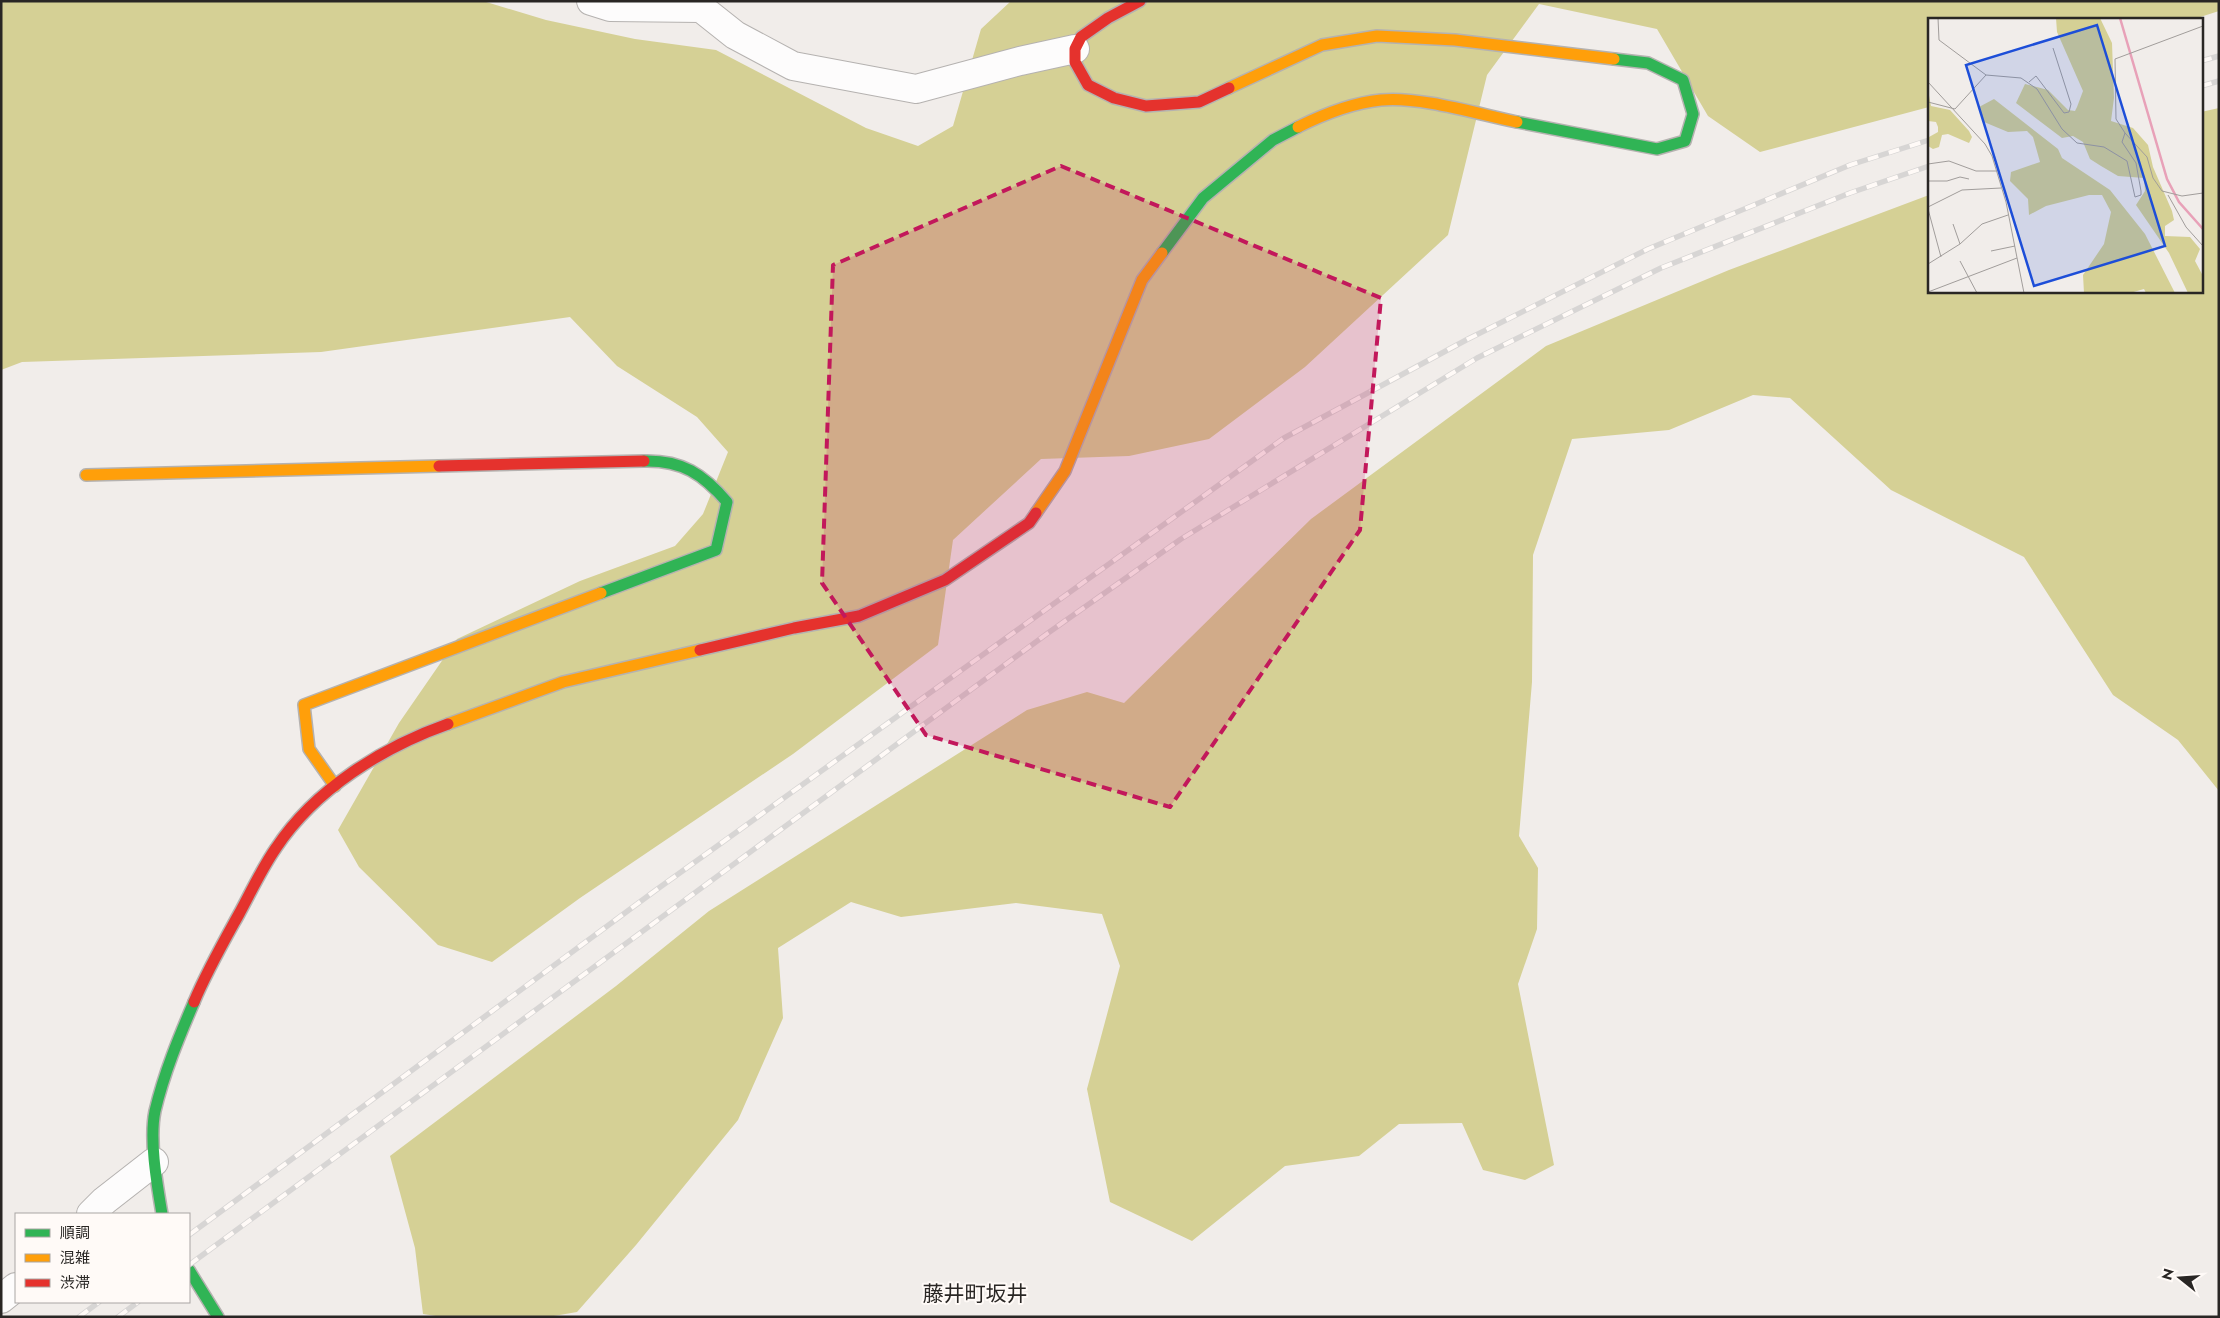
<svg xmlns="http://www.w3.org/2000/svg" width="2220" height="1318" viewBox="0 0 2220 1318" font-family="Jost,'Noto Sans JP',sans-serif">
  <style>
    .forest { fill: #d5d095 }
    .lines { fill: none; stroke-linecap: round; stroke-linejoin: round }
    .street-casing { stroke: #b5b2b0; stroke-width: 30 }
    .fast-casing { stroke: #b5b2b0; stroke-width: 14 }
    .slow-casing { stroke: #b5b2b0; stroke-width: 14 }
    .jam-casing { stroke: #b5b2b0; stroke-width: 14 }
    .street { stroke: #fdfcfc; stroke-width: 28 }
    .fast { stroke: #30b455; stroke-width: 11 }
    .slow { stroke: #ff9f0a; stroke-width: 11 }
    .jam { stroke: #e5322d; stroke-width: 11 }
    .rail-casing { stroke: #d7d5d4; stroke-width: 5.5 }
    .rail { stroke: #fffaf7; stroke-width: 4; stroke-dasharray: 11; stroke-linecap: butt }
    .marked { fill: #c2185b; fill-opacity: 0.2; stroke: #c2185b; stroke-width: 4; stroke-dasharray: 10 6; stroke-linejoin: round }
    .labels { text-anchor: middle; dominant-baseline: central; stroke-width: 4; stroke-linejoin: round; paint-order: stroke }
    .quarter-label { font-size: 21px; fill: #292624; stroke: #fffaf7 }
    .inset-river { fill: none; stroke: #e8a1b8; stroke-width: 2.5 }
    .inset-road { fill: none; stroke: #a19d9b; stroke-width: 1 }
    .view { fill: #1d4ed8; fill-opacity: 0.15; stroke: #1d4ed8; stroke-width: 2.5 }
    .inset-edge { fill: none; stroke: #292624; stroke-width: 2.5 }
  </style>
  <rect width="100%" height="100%" fill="#f1edea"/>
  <g class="forest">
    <polygon points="1,1 483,1 546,20 635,39 716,50 866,128 918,146 953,126 981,29 1011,1 2219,1 2219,11 2194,19 1929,19 1929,107 1760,152 1708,116 1657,29 1539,4 1487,75 1448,235 1305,367 1209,439 1129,456 1041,459 953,540 938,645 793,754 580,898 492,962 438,945 359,867 338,830 399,723 457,639 580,581 675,546 703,514 728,452 697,417 617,366 570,317 321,352 22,362 1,370"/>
    <polygon points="2219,108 2219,791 2178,740 2113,695 2024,557 1891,490 1790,398 1753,395 1669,430 1572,439 1533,555 1532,682 1519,836 1538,868 1537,929 1518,984 1554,1165 1525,1180 1483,1170 1462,1123 1399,1124 1359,1156 1285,1166 1192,1241 1110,1202 1087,1089 1120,966 1102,914 1016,903 901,917 851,902 778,948 783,1018 738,1120 636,1245 577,1312 548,1317 442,1317 423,1314 415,1248 390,1156 616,986 709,911 1027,710 1087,692 1124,703 1311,519 1546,346 1729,270 1929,195 1929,291 2201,291 2201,112"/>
  </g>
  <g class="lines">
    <g class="street-casing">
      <g id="street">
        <polyline points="591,1 610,7 701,8 735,35 793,66 916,89 1020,61 1075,49"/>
        <polyline points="91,1214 104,1201 154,1162"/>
        <polyline points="1,1299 16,1287"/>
      </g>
    </g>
    <g class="fast-casing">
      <g id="fast">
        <polyline points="1517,122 1657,149 1685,141 1693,114 1683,80 1648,63 1614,59"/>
        <polyline points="1162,253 1203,198 1273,140 1298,127"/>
        <path d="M601,593L716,550L727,502C703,474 682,460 644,461"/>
        <path d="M162,1214C157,1184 149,1140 155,1111C164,1073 179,1037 194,1002"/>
        <polyline points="189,1270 218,1317"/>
      </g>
    </g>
    <g class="slow-casing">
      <g id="slow">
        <polyline points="1229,88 1322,45 1377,36 1455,40 1614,59"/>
        <path d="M1298,127C1324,114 1351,103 1381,100C1419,96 1478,114 1517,122"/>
        <polyline points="86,475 439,466"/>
        <polyline points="1036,513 1065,471 1142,280 1162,253"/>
        <polyline points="448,724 563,682 700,650"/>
        <polyline points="335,786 309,749 304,705 601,593"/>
      </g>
    </g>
    <g class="jam-casing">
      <g id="jam">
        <polyline points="1140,1 1108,18 1081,37 1075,49 1075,62 1088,85 1114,98 1146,106 1199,102 1229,88"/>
        <polyline points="439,466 644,461"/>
        <polyline points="700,650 794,628 859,616 945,580 1029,523 1036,513"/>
        <path d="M194,1002C207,971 223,943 239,914C251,892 262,868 276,848C315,789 383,747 448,724"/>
      </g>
    </g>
    <use href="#street" class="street"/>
    <use href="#fast" class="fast"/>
    <use href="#slow" class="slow"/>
    <use href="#jam" class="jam"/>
    <g class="rail-casing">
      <g id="rail">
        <polyline points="2201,61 2219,56"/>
        <polyline points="2201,86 2219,81"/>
        <polyline points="189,1235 656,890 1284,438 1468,339 1648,249 1850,165 1929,140"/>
        <polyline points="189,1265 1048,633 1181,539 1477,358 1661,268 1850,193 1929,166"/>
        <polyline points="79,1317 99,1302"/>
        <polyline points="118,1317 138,1302"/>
      </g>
    </g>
    <use href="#rail" class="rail"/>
  </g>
  <path class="marked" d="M1061,166L1381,298L1360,530L1170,807L926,735L822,583L833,265Z"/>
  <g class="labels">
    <g class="quarter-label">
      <text x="975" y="1294">藤井町坂井</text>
    </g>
  </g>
  <g transform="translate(1928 18)">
    <rect width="275" height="275" fill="#f1edea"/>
    <path d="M128,0H172L184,25L186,80L183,103L205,110L220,127L225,149L244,193L246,202L237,208V218L262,219L272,231L267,243L275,258V275H260L241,235L208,187L217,173L216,160L190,158L173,148L162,141L155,124L145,118L134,120L88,85L97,66L120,72L140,92L147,93L149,89L155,73L129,14ZM0,72L3,88L22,92L41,113L44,119L41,125L20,116L14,117L11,129L5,131L0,128L1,119L10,114V109L8,104L0,103ZM66,81L130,131L134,140L182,172L217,216L247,275H218L216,271L202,275H156L155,257L176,226L183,194L174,177H161L118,188L101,197L100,181L82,163L83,154L112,144L105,119L99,113L80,114L56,104L51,89Z" fill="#d5d095"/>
    <path class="inset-river" d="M192,0L239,161L251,184L275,211"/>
    <path class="inset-road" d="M10,0L11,22L58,57M0,64L57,126L64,138L78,184L96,275M101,64L108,58L136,95L141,94L143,86L125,30M0,84L27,91L58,57L93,60L109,71L134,111L149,125L176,129L199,143L207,179L213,177V173L208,145L194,124L197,115L219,139L225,160L234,173L254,178L275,175M197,115L188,101L187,41L275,8M0,146L21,143L48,153H69M0,163H19L32,159L41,161M240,177L258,209L275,228M0,189L34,172L73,170M0,191L13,239M25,206L32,226M63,233L87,228M32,243L49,275M0,246L32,226L54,206L80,197M0,274L89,240"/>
    <path class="view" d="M169,7L237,228L106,268L38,47Z"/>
    <rect width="275" height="275" class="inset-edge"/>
  </g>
  <rect width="2220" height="1318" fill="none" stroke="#292624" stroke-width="5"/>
  <rect x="15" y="1213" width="175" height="90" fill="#fffaf7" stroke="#a9a5a3"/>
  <rect x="25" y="1229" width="25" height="8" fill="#30b455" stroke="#a9a5a3"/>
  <text x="60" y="1238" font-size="15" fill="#292624">順調</text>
  <rect x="25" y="1254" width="25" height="8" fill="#ff9f0a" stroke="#a9a5a3"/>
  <text x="60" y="1263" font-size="15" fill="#292624">混雑</text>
  <rect x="25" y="1279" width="25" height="8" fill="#e5322d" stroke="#a9a5a3"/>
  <text x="60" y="1288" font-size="15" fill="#292624">渋滞</text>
  <g transform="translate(2180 1278) rotate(287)" stroke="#fffaf7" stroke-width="4" paint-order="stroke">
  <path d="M0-4L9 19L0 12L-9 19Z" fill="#292624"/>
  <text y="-8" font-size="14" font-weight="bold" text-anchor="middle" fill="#292624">N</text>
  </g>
</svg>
